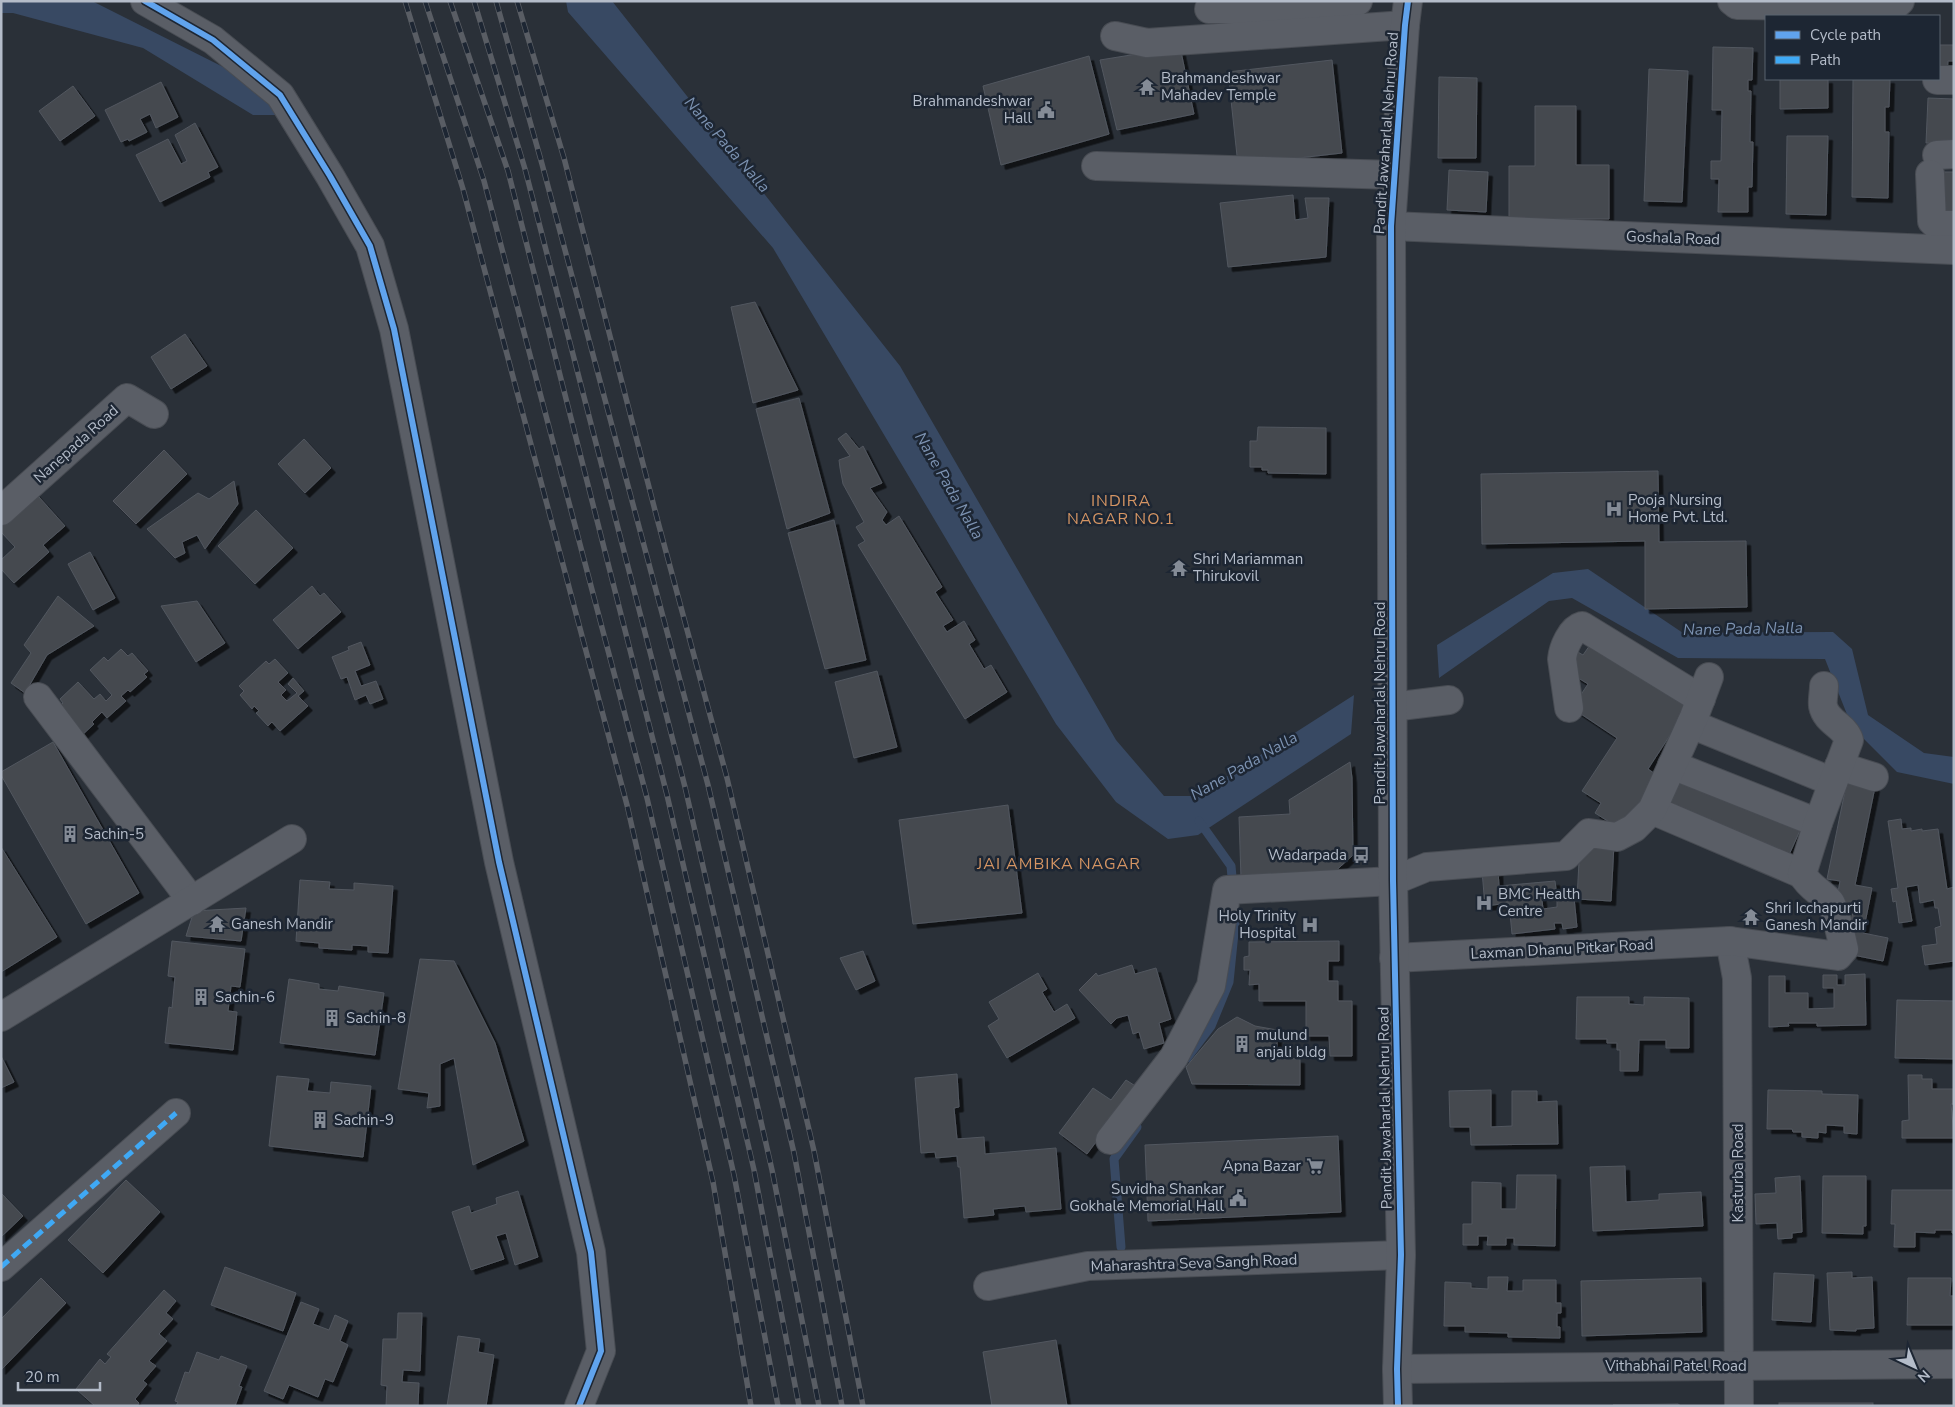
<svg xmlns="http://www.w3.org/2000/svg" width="1955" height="1407" viewBox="0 0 1955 1407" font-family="'Nunito Sans',sans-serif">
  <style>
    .water { fill: #384963 }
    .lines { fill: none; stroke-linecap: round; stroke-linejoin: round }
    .stream { stroke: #384963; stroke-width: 9 }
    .building { fill: #444950; stroke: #52575f; filter: url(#shadow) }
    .minor-casing { stroke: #484c53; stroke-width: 30 }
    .minor { stroke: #5a5e66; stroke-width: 28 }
    .rail-casing { stroke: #595d64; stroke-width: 5.5 }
    .rail { stroke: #1d2633; stroke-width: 4; stroke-dasharray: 11; stroke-linecap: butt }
    .quiet { stroke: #3fa9f5; stroke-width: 5; stroke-dasharray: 10 5; stroke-linecap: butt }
    .cycleway-casing { stroke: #1d2633; stroke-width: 9 }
    .cycleway { stroke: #60a3ed; stroke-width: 6 }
    .labels { text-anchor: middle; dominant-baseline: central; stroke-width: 5; stroke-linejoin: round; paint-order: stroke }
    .poi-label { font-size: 15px; fill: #b4bcc9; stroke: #1d2633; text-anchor: start }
    .street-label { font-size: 15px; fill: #b4bcc9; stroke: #1d2633 }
    .water-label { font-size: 16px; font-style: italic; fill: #7c92b1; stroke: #1d2633 }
    .neighbourhood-label { font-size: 16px; letter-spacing: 1px; fill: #d59563; stroke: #1d2633 }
  </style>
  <defs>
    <filter id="shadow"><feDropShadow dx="4.5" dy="4.5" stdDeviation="0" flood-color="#0009"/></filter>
  </defs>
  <rect width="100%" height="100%" fill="#2a3038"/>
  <g class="water">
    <polygon points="1,1 92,1 263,87 277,115 253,115 143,48 13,13 1,13"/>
    <polygon points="566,1 612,1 900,366 1116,740 1164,796 1196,796 1354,695 1351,734 1198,835 1168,839 1116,802 1056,724 773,248 568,12"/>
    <polygon points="1588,569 1683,633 1833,632 1852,649 1868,715 1924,753 1954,757 1954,784 1897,772 1852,727 1825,659 1678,658 1572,598 1549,601 1439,678 1437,645 1553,573"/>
  </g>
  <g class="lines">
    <g class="stream">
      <polyline points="1199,821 1231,866 1233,888"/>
      <polyline points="1187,1058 1211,1026 1229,982 1235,923"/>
      <polyline points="1121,1247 1114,1159 1137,1127"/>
    </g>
  </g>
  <g class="building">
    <polygon points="1939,45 1954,45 1954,61 1948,61 1947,74 1939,73"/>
    <polygon points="1180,47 1194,114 1117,130 1100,60"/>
    <polygon points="1713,47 1753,48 1752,80 1748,80 1748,91 1751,91 1750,142 1753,142 1752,187 1748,187 1748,212 1718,212 1719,179 1711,179 1711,161 1721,161 1722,110 1712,110"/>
    <polygon points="1089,56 1109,134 1001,165 983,86"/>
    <polygon points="1332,60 1342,153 1238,165 1228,72"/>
    <polygon points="1649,69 1688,71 1682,202 1644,201"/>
    <polygon points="1439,77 1477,78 1476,158 1438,158"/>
    <polygon points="1780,79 1828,79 1828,108 1780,109"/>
    <polygon points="1853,79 1890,79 1889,107 1885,107 1885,132 1889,132 1888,198 1852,197"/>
    <polygon points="161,82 178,117 156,128 150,114 140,119 147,132 129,141 128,139 121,142 105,110"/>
    <polygon points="73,86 95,116 60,141 39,111"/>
    <polygon points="1928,98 1954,99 1954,144 1926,143"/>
    <polygon points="1535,106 1576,106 1576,165 1609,165 1609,219 1509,219 1509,166 1535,166"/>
    <polygon points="195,123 218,167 208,172 210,177 160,202 136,155 168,139 181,164 187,161 175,135"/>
    <polygon points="1787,136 1828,136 1826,215 1786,214"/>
    <polygon points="1449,170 1488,172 1486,212 1447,210"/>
    <polygon points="1941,172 1954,172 1954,220 1935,220"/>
    <polygon points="1293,195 1295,220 1308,218 1305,198 1329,198 1326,257 1228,267 1220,203"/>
    <polygon points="755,302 798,390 753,403 731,307"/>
    <polygon points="185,334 207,366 171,389 151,357"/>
    <polygon points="799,398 830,513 787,529 756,409"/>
    <polygon points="1258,427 1326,428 1326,474 1268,473 1268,470 1262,470 1262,467 1250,467 1250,441 1257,441"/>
    <polygon points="846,433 859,449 863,446 882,483 870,488 887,512 882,520 886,525 899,516 942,587 935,592 953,620 943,626 947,632 964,621 975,640 969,644 984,669 991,665 1007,692 965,719 858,545 865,541 856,527 864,522 843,484 840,468 839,460 850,456 838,439"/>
    <polygon points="304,439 331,468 305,493 278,464"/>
    <polygon points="164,450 187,474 136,524 113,501"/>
    <polygon points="1658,471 1659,542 1746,541 1747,607 1645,609 1645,541 1482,544 1481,474"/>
    <polygon points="234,481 238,504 205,549 197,535 182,542 185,553 175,558 147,529 198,493 209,499"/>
    <polygon points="30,487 65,526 43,545 49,552 14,583 1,569 1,560 15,547 1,532 1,513"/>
    <polygon points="256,510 293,548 255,584 218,546"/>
    <polygon points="834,520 866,660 825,669 788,533"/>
    <polygon points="90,552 115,598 93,610 68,564"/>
    <polygon points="312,586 320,596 324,593 341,612 298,649 273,620"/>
    <polygon points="58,596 94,626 47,655 25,693 11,683 31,653 24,645"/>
    <polygon points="197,601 225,643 196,662 161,606"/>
    <polygon points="361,642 370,665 355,671 361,686 376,681 383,699 370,704 366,695 355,700 347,677 341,679 332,657 349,650 348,647"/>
    <polygon points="1592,642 1689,706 1648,769 1658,776 1622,830 1595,813 1601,803 1582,791 1617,738 1572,708 1588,684 1575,676 1578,672 1567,665 1576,651 1583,655"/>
    <polygon points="121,649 128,656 132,653 148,671 144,674 147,677 130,692 128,690 121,696 126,701 107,718 102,712 92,722 94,724 80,737 55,710 63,703 60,699 78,682 94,699 100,694 106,701 112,695 90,670 104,657 108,661"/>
    <polygon points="275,659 288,673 278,682 286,690 281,695 287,701 297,693 288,684 293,678 304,691 298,696 308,706 280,731 272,722 268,726 256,713 259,711 254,706 252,709 240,695 244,691 239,686 266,661 269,664"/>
    <polygon points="877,671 897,747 854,758 835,682"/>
    <polygon points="53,742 139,893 86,924 1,775 1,772"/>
    <polygon points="1350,762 1352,778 1353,855 1330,876 1241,878 1239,817 1290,814 1289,800"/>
    <polygon points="1681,779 1802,826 1788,857 1667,809"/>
    <polygon points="1847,781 1875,787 1855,885 1872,888 1863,933 1888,938 1883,961 1853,955 1847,941 1854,907 1836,904 1840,881 1827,879"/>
    <polygon points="1008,805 1022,913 913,924 899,820"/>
    <polygon points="1901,819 1902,829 1911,828 1911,831 1922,829 1922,831 1938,829 1947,889 1954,887 1954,961 1925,965 1922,946 1937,944 1935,928 1941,926 1938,908 1935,908 1934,900 1920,903 1918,885 1906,887 1912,921 1899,923 1896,901 1893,902 1891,889 1898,888 1888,821"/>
    <polygon points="1580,843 1614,844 1611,901 1577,899"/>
    <polygon points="1,847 57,937 1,972"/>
    <polygon points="1498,870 1499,886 1555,881 1556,889 1541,891 1543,909 1557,907 1557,900 1574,898 1577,927 1563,929 1562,923 1554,923 1555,929 1512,934 1509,903 1485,906 1482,871"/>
    <polygon points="300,880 330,882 329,889 354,890 354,883 393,886 388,953 368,952 368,946 352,945 352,950 319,948 319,943 296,941"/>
    <polygon points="246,908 241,941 186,936 194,911"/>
    <polygon points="172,941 245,949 240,987 231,986 228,1011 237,1012 233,1050 165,1043 169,1007 172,1008 175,977 168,976"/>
    <polygon points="1339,941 1339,961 1328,961 1328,981 1338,981 1338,1001 1352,1001 1352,1056 1330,1056 1329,1036 1306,1036 1306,1001 1259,1001 1259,984 1249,985 1250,970 1244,970 1244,957 1249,956 1249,942"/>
    <polygon points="863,951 875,981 856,990 840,958"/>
    <polygon points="420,959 454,961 495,1043 524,1141 473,1165 454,1058 440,1064 440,1106 427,1108 429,1093 398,1089"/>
    <polygon points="1132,965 1135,974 1156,968 1171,1019 1159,1023 1164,1043 1144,1049 1139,1032 1133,1034 1128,1015 1117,1018 1111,1024 1079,990 1096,973 1098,976"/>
    <polygon points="1038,973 1047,989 1042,992 1054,1012 1067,1004 1075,1018 1007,1058 988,1026 999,1019 989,1002"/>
    <polygon points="1865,974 1866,1025 1817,1026 1817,1023 1788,1023 1789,1026 1769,1027 1769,976 1785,976 1785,993 1808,993 1808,1009 1834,1008 1834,988 1823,988 1823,975 1837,975 1837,985 1845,985 1845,975"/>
    <polygon points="289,979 319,984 319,989 338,991 339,986 384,993 375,1055 280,1043"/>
    <polygon points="1577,997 1629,997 1629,1004 1644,1005 1644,997 1689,998 1689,1048 1666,1048 1666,1040 1639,1040 1638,1071 1620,1071 1620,1050 1617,1050 1617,1043 1607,1043 1607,1039 1576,1039"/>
    <polygon points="1897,1000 1954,1001 1953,1059 1895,1058"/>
    <polygon points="1237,1017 1255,1026 1277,1030 1277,1058 1300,1059 1300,1085 1192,1084 1186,1067 1218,1029"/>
    <polygon points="1,1056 14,1082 1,1088"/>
    <polygon points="957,1074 959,1107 954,1108 957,1139 984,1137 985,1154 1056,1148 1061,1209 1026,1212 1025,1206 993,1209 994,1215 964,1218 960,1167 958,1167 957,1156 936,1158 935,1152 921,1153 915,1078"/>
    <polygon points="1908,1075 1922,1075 1922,1079 1932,1079 1932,1089 1954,1089 1954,1104 1951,1104 1954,1138 1902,1138 1902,1121 1909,1120"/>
    <polygon points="277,1076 309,1079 307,1091 330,1093 331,1082 371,1086 363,1157 269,1146"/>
    <polygon points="1126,1080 1137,1087 1087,1154 1059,1133 1093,1088 1111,1100"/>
    <polygon points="1491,1090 1491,1127 1512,1126 1512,1091 1537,1091 1537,1102 1557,1101 1558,1144 1471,1145 1470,1127 1450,1127 1449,1091"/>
    <polygon points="1768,1090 1822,1091 1822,1094 1858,1095 1857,1134 1844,1133 1844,1126 1826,1125 1826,1133 1818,1132 1818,1138 1802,1137 1802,1132 1793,1132 1792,1129 1767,1129"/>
    <polygon points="1338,1136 1341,1212 1148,1221 1145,1145"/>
    <polygon points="1625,1166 1626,1202 1659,1200 1659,1194 1701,1192 1703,1226 1593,1231 1590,1167"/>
    <polygon points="1517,1175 1556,1175 1555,1246 1514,1245 1514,1238 1506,1238 1506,1245 1487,1245 1488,1236 1478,1236 1478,1245 1463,1245 1463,1224 1472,1224 1472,1182 1501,1183 1501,1209 1516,1209"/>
    <polygon points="1800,1176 1802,1232 1792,1233 1792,1238 1778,1239 1777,1223 1756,1224 1755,1194 1776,1193 1775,1178"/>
    <polygon points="1823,1176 1866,1176 1866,1226 1863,1226 1863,1234 1822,1233"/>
    <polygon points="126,1180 160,1212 103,1273 68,1240"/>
    <polygon points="1892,1190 1954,1190 1954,1233 1952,1233 1952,1230 1935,1230 1935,1233 1915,1232 1915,1247 1894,1247 1895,1224 1891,1224"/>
    <polygon points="518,1191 538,1257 515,1265 506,1233 496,1236 504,1259 471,1270 452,1212 469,1206 471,1213 497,1204 496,1198"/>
    <polygon points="1,1193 23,1216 1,1237"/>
    <polygon points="225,1267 296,1293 283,1331 211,1305"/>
    <polygon points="1852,1272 1852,1278 1872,1277 1874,1328 1856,1329 1856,1331 1830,1330 1827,1273"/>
    <polygon points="1774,1273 1814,1275 1811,1322 1772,1320"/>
    <polygon points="1488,1277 1508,1277 1507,1291 1523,1291 1523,1280 1556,1280 1556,1303 1561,1303 1561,1313 1557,1313 1557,1327 1560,1327 1560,1338 1508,1337 1508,1333 1465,1332 1465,1326 1444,1326 1445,1282 1471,1283 1471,1288 1488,1289"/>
    <polygon points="41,1278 66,1303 1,1370 1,1319"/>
    <polygon points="1701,1278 1702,1332 1582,1336 1581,1281"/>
    <polygon points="1908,1278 1951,1278 1950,1296 1954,1296 1954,1325 1907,1325"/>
    <polygon points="164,1290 176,1301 166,1313 173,1319 159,1334 167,1341 149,1361 156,1366 143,1381 147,1384 135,1399 139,1403 137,1406 95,1406 76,1389 100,1359 105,1364 111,1357 107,1354"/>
    <polygon points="301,1302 319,1309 313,1324 329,1330 335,1315 348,1321 340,1341 348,1345 333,1382 325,1379 318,1397 289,1385 283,1399 264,1391"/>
    <polygon points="398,1313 422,1313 420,1371 403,1370 402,1382 419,1383 418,1406 386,1406 387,1386 381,1385 383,1339 397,1339"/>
    <polygon points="458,1336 480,1339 478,1352 494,1355 486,1406 447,1406"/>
    <polygon points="1056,1340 1067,1406 992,1406 983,1352"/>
    <polygon points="197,1352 219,1360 221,1356 247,1366 239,1386 242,1387 235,1406 176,1406 178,1402 175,1401 185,1372 189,1373"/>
    <rect x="1779" y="1403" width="94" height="3"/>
    <polygon points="1678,1404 1681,1406 1613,1405"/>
  </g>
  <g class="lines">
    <g class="minor-casing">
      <g id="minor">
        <polyline points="145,1 213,40 280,95 330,176 370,246 394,329 499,862 591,1252 601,1351 579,1406"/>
        <polyline points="1732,1 1737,5 1893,7 1900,1"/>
        <polyline points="1209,9 1343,11 1358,1"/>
        <polyline points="1115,36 1147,43 1405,25"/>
        <polyline points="1937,80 1954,80"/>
        <polyline points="1937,155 1954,154"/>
        <polyline points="1096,166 1394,175"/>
        <polyline points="1930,174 1932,221 1936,225 1954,225"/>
        <polyline points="1391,226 1954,250"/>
        <polyline points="1,511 127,398 154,414"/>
        <polyline points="38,697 192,901"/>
        <polyline points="1392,707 1449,700"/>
        <path d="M1569,708L1562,659C1563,648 1571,629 1582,626L1701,699"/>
        <polyline points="1691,724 1833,782"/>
        <polyline points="1672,765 1818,823"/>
        <polyline points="1839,766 1874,777"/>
        <polyline points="1652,810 1802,874"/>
        <polyline points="1730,941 1737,978 1739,1406"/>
        <path d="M1394,958L1730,941L1838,956L1844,949C1842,940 1835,908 1830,902C1821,892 1809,887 1802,874L1818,823L1849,740C1845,726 1826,722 1823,706C1822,700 1824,693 1824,686"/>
        <polyline points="1,1017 292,839"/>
        <polyline points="1110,1140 1174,1057 1211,986 1227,890 1393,881 1427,867 1566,856 1589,833 1617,837 1634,828 1652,810 1694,717 1709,677"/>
        <polyline points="1,1267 176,1113"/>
        <polyline points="988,1286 1088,1266 1401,1255"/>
        <polyline points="1397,1369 1954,1364"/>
        <polyline points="1398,1406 1397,1369 1401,1255 1393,881 1391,226 1405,25 1408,1"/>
      </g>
    </g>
    <use href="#minor" class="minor"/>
    <g class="rail-casing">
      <g id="rail">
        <polyline points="405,1 463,189 627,805 713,1182 751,1406"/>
        <polyline points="425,1 484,181 647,798 734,1175 778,1406"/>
        <polyline points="450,1 508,171 667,795 754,1170 799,1406"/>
        <polyline points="474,1 525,169 685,787 772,1170 819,1406"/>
        <polyline points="496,1 542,164 708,785 794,1153 842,1406"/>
        <polyline points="517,1 564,158 658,522 727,778 814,1151 863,1406"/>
      </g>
    </g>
    <use href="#rail" class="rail"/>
    <polyline class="quiet" points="1,1267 176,1113"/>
    <g class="cycleway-casing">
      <g id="cycleway">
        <polyline points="145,1 213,40 280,95 330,176 370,246 394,329 499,862 591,1252 601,1351 579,1406"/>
        <polyline points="1398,1406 1397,1369 1401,1255 1393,881 1391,226 1405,25 1408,1"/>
      </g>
    </g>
    <use href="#cycleway" class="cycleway"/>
  </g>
  <defs>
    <g id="temple-bare" transform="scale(1.35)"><path d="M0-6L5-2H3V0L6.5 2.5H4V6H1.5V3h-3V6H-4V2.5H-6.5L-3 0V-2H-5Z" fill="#848b96" stroke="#1d2633" stroke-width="2.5" paint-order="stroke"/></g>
    <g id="civic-bare" transform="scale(1.35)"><path d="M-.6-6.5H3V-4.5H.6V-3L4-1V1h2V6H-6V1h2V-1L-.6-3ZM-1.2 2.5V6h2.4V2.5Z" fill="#848b96" stroke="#1d2633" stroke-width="2.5" paint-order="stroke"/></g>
    <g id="hospital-bare" transform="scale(1.35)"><path d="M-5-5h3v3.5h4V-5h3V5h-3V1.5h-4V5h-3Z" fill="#848b96" stroke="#1d2633" stroke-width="2.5" paint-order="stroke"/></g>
    <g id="building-bare" transform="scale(1.35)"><path d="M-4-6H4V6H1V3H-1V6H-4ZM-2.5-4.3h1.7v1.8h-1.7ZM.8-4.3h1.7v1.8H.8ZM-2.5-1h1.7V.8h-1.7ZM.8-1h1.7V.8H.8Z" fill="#848b96" stroke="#1d2633" stroke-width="2.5" paint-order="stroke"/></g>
    <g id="bus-bare" transform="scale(1.35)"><path d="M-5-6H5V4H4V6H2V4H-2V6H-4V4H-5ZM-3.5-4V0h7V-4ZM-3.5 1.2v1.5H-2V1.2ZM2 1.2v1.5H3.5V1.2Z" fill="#848b96" stroke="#1d2633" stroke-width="2.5" paint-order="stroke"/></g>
    <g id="supermarket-bare" transform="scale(1.35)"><path d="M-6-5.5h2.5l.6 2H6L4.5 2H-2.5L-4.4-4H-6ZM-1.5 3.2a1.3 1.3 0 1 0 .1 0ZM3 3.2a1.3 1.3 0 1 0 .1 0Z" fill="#848b96" stroke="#1d2633" stroke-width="2.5" paint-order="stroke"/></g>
  </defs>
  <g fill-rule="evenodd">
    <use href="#temple-bare" x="1147" y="87"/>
    <use href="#civic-bare" x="1046" y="110"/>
    <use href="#hospital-bare" x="1614" y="509"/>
    <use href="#temple-bare" x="1179" y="568"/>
    <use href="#building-bare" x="70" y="834"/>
    <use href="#bus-bare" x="1361" y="855"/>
    <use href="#hospital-bare" x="1484" y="903"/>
    <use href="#temple-bare" x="1751" y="917"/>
    <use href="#temple-bare" x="217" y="924"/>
    <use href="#hospital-bare" x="1310" y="925"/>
    <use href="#building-bare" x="201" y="997"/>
    <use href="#building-bare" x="332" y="1018"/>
    <use href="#building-bare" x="1242" y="1044"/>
    <use href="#building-bare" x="320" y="1120"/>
    <use href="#supermarket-bare" x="1315" y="1166"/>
    <use href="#civic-bare" x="1238" y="1198"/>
  </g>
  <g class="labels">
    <g class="poi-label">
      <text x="1161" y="78">Brahmandeshwar<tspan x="1161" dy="17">Mahadev Temple</tspan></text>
      <text x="1032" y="101" text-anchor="end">Brahmandeshwar<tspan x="1032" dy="17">Hall</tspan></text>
      <text x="1628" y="500">Pooja Nursing<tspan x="1628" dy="17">Home Pvt. Ltd.</tspan></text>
      <text x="1193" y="559">Shri Mariamman<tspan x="1193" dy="17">Thirukovil</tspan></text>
      <text x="84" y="834">Sachin-5</text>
      <text x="1347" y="855" text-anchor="end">Wadarpada</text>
      <text x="1498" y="894">BMC Health<tspan x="1498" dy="17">Centre</tspan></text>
      <text x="1765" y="908">Shri Icchapurti<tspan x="1765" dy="17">Ganesh Mandir</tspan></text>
      <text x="1296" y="916" text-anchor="end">Holy Trinity<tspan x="1296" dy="17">Hospital</tspan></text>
      <text x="231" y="924">Ganesh Mandir</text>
      <text x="215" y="997">Sachin-6</text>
      <text x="346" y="1018">Sachin-8</text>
      <text x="1256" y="1035">mulund<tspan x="1256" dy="17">anjali bldg</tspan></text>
      <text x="334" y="1120">Sachin-9</text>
      <text x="1301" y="1166" text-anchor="end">Apna Bazar</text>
      <text x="1224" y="1189" text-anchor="end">Suvidha Shankar<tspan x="1224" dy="17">Gokhale Memorial Hall</tspan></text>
    </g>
    <g class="street-label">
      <text transform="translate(1386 133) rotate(-86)">Pandit Jawaharlal Nehru Road</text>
      <text transform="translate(1673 238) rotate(2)">Goshala Road</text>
      <text transform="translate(76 444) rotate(-42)">Nanepada Road</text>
      <text transform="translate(1380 703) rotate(-90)">Pandit Jawaharlal Nehru Road</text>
      <text transform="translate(1562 949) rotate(-3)">Laxman Dhanu Pitkar Road</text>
      <text transform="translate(1385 1108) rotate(-91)">Pandit Jawaharlal Nehru Road</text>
      <text transform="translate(1738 1173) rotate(-90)">Kasturba Road</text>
      <text transform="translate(1194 1263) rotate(-2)">Maharashtra Seva Sangh Road</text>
      <text x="1676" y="1366">Vithabhai Patel Road</text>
    </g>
    <g class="water-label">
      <text transform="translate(727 145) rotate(49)">Nane Pada Nalla</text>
      <text transform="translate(949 486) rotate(60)">Nane Pada Nalla</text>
      <text transform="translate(1743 629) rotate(-1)">Nane Pada Nalla</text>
      <text transform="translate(1244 766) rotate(-30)">Nane Pada Nalla</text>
    </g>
    <g class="neighbourhood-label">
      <text x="1121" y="501">INDIRA<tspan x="1121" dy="18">NAGAR NO.1</tspan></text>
      <text x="1059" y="864">JAI AMBIKA NAGAR</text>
    </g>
  </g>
  <rect width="1955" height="1407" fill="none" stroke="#b4bcc9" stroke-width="5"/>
  <rect x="1765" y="15" width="175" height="65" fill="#1d2633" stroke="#59626f"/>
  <rect x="1775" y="31" width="25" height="8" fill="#60a3ed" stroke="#59626f"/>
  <text x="1810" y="40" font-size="15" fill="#b4bcc9">Cycle path</text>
  <rect x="1775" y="56" width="25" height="8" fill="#3fa9f5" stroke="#59626f"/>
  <text x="1810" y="65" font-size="15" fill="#b4bcc9">Path</text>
  <g transform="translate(1915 1367) rotate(136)" stroke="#1d2633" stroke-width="4" paint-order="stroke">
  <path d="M0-4L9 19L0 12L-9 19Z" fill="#b4bcc9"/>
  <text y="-8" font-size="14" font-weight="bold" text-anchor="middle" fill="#b4bcc9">N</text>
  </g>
  <path d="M18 1382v8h82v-8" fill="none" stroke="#b4bcc9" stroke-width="2.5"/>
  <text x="25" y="1382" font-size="15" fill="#b4bcc9" stroke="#1d2633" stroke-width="4" paint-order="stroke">20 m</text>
</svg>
